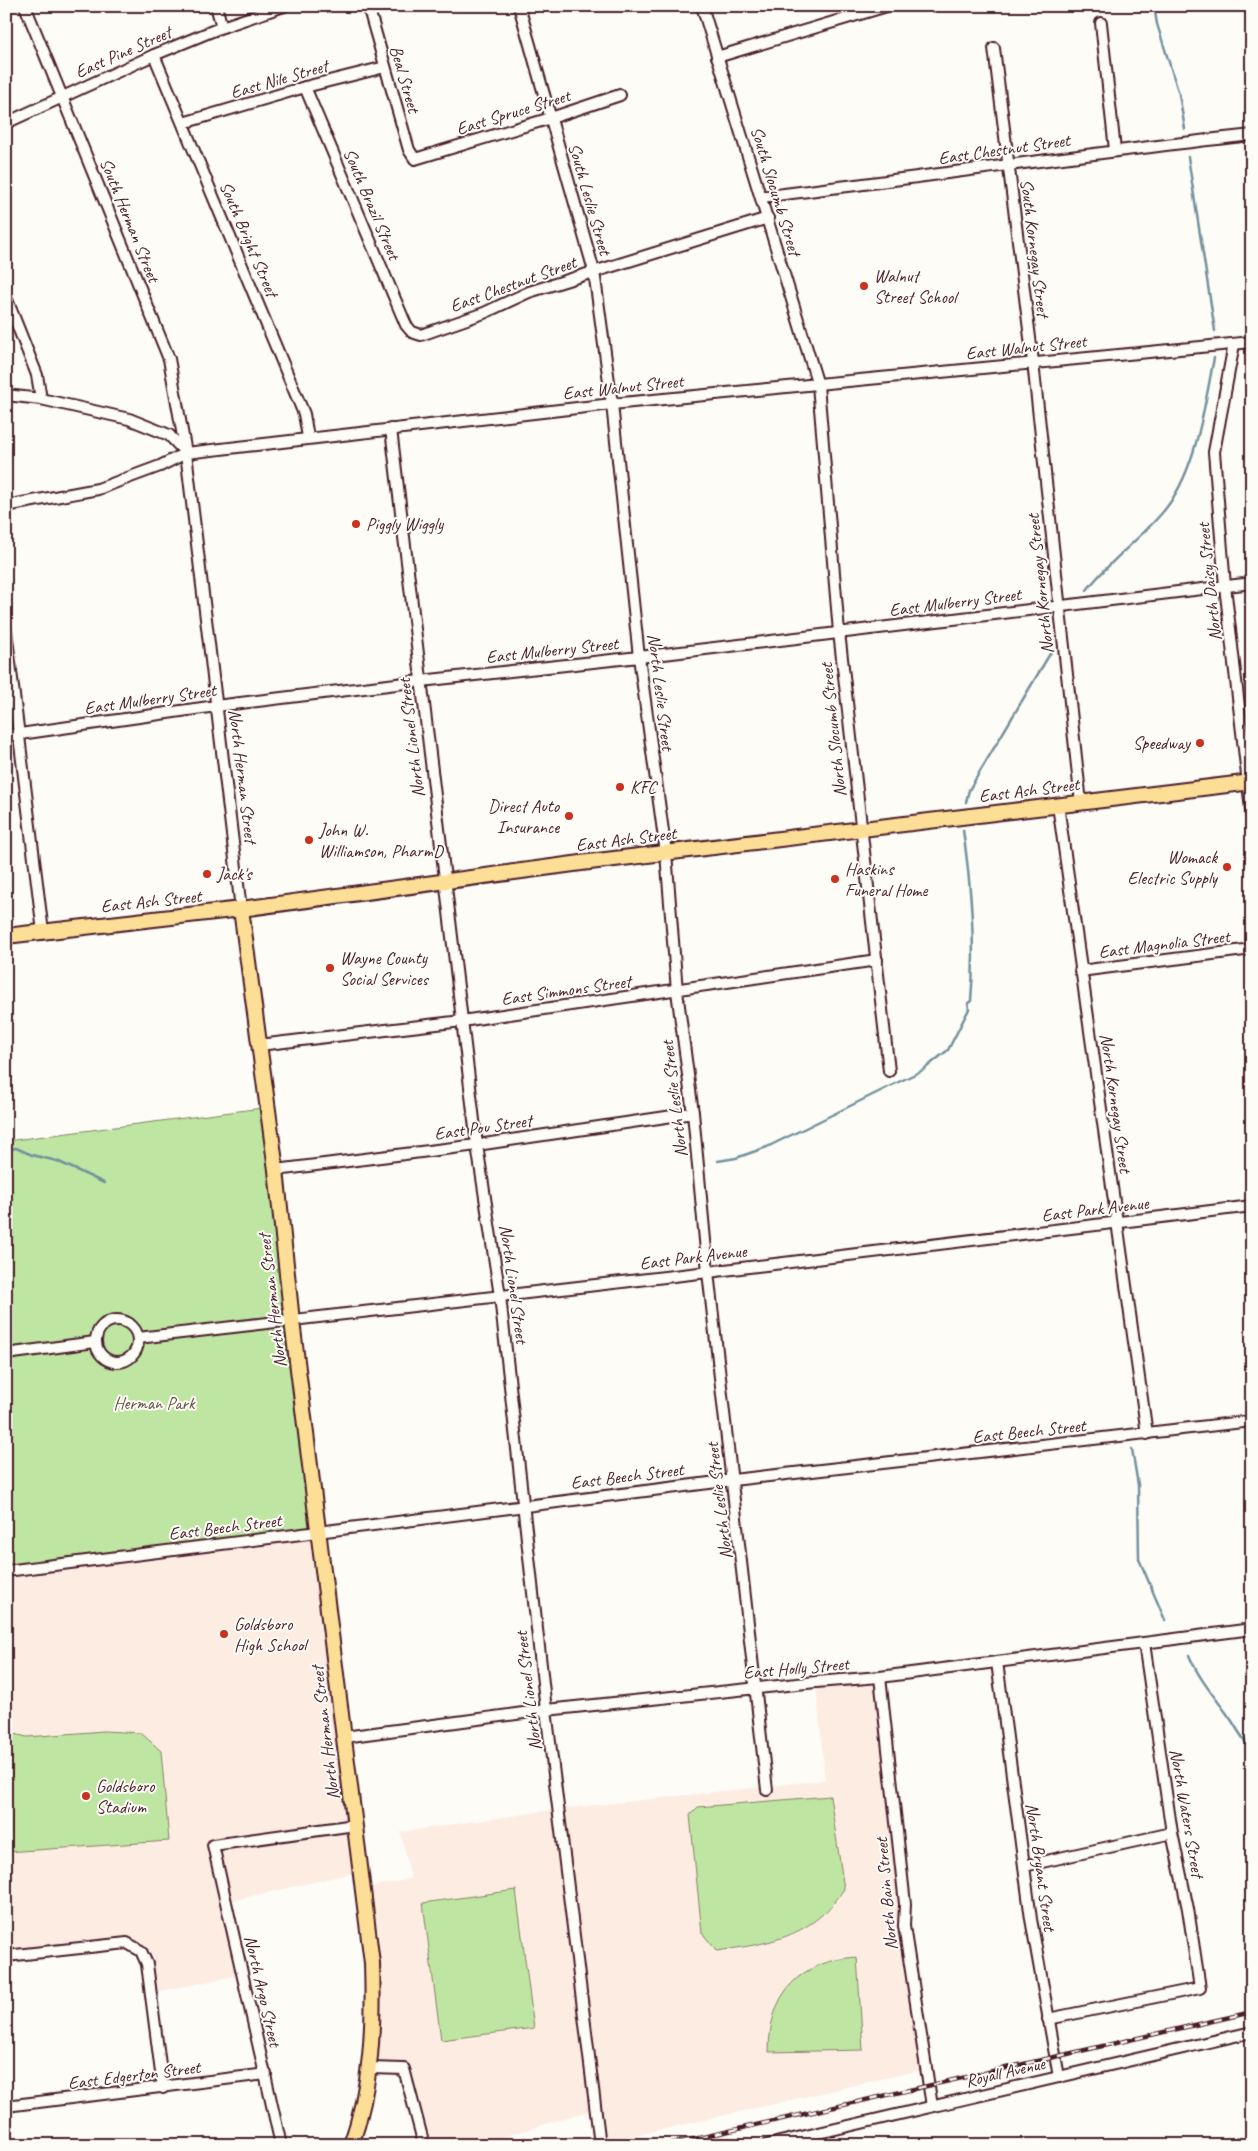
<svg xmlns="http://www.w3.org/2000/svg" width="1258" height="2151" viewBox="0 0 1258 2151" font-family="Caveat,sans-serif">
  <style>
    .built { fill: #fdece2 }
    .green { fill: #bee6a2; stroke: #848266 }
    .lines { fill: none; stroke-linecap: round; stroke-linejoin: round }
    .stream { stroke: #73929d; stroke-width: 2.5 }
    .minor-casing { stroke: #4a1f2b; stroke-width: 14 }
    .major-casing { stroke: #4a1f2b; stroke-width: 18 }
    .minor { stroke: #fdfcf7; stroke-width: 10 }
    .major { stroke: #fdde96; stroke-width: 14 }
    .rail-casing { stroke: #4a1f2b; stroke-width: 4.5 }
    .rail { stroke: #fdfcf7; stroke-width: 2.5; stroke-dasharray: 8; stroke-linecap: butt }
    .poi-dot { fill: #c8321e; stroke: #fdfcf7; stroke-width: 2 }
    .labels { text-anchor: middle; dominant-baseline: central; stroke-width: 4; stroke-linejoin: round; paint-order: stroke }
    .street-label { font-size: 18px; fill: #4a1f2b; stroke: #fdfcf7 }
    .poi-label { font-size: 18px; fill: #4a1f2b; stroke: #fdfcf7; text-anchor: start }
    .park-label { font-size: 18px; fill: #675149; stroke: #fdfcf7 }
  </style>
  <rect width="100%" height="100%" fill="#fdfcf7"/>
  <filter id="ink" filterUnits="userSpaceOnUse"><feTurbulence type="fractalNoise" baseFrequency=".02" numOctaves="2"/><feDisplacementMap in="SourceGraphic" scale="10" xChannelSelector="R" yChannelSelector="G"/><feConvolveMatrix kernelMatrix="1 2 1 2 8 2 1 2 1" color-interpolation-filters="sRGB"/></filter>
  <g filter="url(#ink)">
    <g class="built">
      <polygon points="320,1531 362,1871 226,1902 240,1975 151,1993 147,1964 127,1943 6,1956 6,1571"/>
      <polygon points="880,1677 925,2069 599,2144 595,2109 476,2145 424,2145 404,2069 370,2068 364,1888 411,1879 401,1832 559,1809 825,1780 816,1682"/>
    </g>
    <g class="green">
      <polygon points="262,1108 320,1531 6,1571 6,1141"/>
      <polygon points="104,1731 141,1733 161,1751 169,1841 6,1852 6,1732 27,1737"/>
      <path d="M830,1796L844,1889C838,1897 832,1907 824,1913C794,1941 756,1945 717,1951L702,1933L690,1815L698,1807Z"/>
      <polygon points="516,1890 534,2028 441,2040 423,1903"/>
      <path d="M857,1957L863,2050L769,2052C769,1993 799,1961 857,1957Z"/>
    </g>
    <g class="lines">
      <g class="stream">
        <polyline points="1154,6 1157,24 1179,94 1185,129"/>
        <polyline points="1188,157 1215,331"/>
        <path d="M1087,590C1109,561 1139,540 1162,513C1196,474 1204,407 1214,358"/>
        <polyline points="966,802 969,790 1051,652"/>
        <polyline points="6,1150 16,1148 32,1155 57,1161 104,1183"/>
        <path d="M718,1161L736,1158L767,1147L923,1070L948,1050L969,1009L968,1003L971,1001C976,944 971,886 963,830"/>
        <polyline points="1132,1449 1138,1485 1139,1559 1165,1620"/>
        <path d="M1189,1655C1199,1680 1217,1699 1232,1721C1238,1731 1244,1741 1252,1750"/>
      </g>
      <g class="minor-casing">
        <g id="minor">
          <polyline points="25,6 169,359 186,453 241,909"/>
          <polyline points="216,6 222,27"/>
          <polyline points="368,6 409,150 415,159 551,118 620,95"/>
          <polyline points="519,6 594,271 612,404 639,657 666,853 677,991 693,1113 708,1272 767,1790"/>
          <polyline points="702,6 818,385 839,632 889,1071"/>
          <polyline points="1101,23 1115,150"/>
          <polyline points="994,48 1033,362 1081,803"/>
          <polyline points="154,55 304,414 308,437"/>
          <polyline points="717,57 887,6"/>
          <polyline points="305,87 406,325 412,332 421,335 484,313 529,292 768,218"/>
          <polyline points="6,123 154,55 222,27 284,6"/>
          <polyline points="183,123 305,87 385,67"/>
          <path d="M761,197C925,177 1088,153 1252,135"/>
          <polyline points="6,297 37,375 41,399"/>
          <polyline points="1234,344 1214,452 1225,586 1252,818"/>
          <polyline points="6,395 41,399 129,419 169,435 185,452"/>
          <polyline points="391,429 477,1145 500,1296 546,1710 600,2145"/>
          <polyline points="6,506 98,489 160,466 186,453 612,404 1252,342"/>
          <polyline points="6,630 43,932"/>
          <polyline points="6,736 216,706 421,681 639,657 1252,583"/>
          <polyline points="1058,805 1147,1434"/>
          <polyline points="1080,971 1252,949"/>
          <polyline points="259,1045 462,1021 877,960"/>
          <polyline points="276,1170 477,1145 693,1113"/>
          <circle cx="117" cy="1341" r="21"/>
          <polyline points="138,1338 708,1272 1252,1206"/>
          <polyline points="6,1354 95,1342"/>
          <polyline points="6,1571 733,1480 1252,1421"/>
          <polyline points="997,1662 1031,1919 1059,2077"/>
          <polyline points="880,1677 905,1904 904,1926 932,2106"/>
          <polyline points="344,1737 546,1710 816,1682 880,1677 1252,1629"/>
          <polyline points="1024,1866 1172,1833"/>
          <polyline points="6,1956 127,1943 141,1951 147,1964 163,2088"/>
          <polyline points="1048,2019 1200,1988 1188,1909 1172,1833 1144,1643"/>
          <polyline points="370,2068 404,2069 424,2145"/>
          <polyline points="6,2106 266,2074"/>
          <polyline points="281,2145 213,1845 355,1825"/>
          <polyline points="767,2145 1252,2032"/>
        </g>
      </g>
      <g class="major-casing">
        <g id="major">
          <path d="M241,909L276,1170L292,1321L372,1963C374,2024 372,2086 351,2145"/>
          <polyline points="6,936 241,909 581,863 1252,782"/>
        </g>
      </g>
      <use href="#minor" class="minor"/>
      <use href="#major" class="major"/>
      <g class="rail-casing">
        <polyline id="rail" points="668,2145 1252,2012"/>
      </g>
      <use href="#rail" class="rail"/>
    </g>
  </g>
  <g class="poi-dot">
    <circle cx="864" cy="286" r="5"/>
    <circle cx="356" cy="524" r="5"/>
    <circle cx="1200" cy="743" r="5"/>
    <circle cx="620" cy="787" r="5"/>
    <circle cx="569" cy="816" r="5"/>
    <circle cx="309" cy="840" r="5"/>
    <circle cx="1227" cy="867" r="5"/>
    <circle cx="207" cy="874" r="5"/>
    <circle cx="835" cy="879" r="5"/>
    <circle cx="330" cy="968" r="5"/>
    <circle cx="224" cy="1634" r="5"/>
    <circle cx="86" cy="1796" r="5"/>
  </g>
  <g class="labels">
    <g class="street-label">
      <text transform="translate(123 52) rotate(-24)">East Pine Street</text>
      <text transform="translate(279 79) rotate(-16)">East Nile Street</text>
      <text transform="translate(405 79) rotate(74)">Beal Street</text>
      <text transform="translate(513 112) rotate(-17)">East Spruce Street</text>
      <text transform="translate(1004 149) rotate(-8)">East Chestnut Street</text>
      <text transform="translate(776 191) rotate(73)">South Slocumb Street</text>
      <text transform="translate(590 199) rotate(74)">South Leslie Street</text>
      <text transform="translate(372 204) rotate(67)">South Brazil Street</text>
      <text transform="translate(130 220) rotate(68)">South Herman Street</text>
      <text transform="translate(249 239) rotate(67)">South Bright Street</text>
      <text transform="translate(1035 248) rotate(83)">South Kornegay Street</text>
      <text transform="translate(513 284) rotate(-20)">East Chestnut Street</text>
      <text transform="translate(1026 347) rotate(-6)">East Walnut Street</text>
      <text transform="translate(623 387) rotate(-6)">East Walnut Street</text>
      <text transform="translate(1209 582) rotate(-96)">North Daisy Street</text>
      <text transform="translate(1040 584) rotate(-96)">North Kornegay Street</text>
      <text transform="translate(955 602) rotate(-7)">East Mulberry Street</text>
      <text transform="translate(552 650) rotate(-6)">East Mulberry Street</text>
      <text transform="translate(661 692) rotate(83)">North Leslie Street</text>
      <text transform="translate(150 699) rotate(-8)">East Mulberry Street</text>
      <text transform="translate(833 730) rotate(-96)">North Slocumb Street</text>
      <text transform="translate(411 738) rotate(-97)">North Lionel Street</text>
      <text transform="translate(243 776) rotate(83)">North Herman Street</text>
      <text transform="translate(1029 790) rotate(-7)">East Ash Street</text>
      <text transform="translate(626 839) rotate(-7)">East Ash Street</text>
      <text transform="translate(151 901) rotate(-6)">East Ash Street</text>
      <text transform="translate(1164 944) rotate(-7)">East Magnolia Street</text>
      <text transform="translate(566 990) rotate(-8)">East Simmons Street</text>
      <text transform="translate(674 1099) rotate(-97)">North Leslie Street</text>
      <text transform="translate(1116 1103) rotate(82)">North Kornegay Street</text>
      <text transform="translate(483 1127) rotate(-8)">East Pou Street</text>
      <text transform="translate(1095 1209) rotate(-7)">East Park Avenue</text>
      <text transform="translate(693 1257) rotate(-7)">East Park Avenue</text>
      <text transform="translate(514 1284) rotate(82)">North Lionel Street</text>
      <text transform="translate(272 1301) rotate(-97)">North Herman Street</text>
      <text transform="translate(1029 1431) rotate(-6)">East Beech Street</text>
      <text transform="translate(627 1476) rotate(-7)">East Beech Street</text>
      <text transform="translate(719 1501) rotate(-97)">North Leslie Street</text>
      <text transform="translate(225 1527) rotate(-7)">East Beech Street</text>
      <text transform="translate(796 1668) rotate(-5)">East Holly Street</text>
      <text transform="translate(528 1691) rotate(-97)">North Lionel Street</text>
      <text transform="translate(325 1733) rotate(-97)">North Herman Street</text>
      <text transform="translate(1187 1813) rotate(80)">North Waters Street</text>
      <text transform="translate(1041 1867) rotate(82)">North Bryant Street</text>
      <text transform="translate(886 1894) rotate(-95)">North Bain Street</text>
      <text transform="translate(263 1991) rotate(77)">North Argo Street</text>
      <text transform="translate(1005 2072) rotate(-13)">Royall Avenue</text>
      <text transform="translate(134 2075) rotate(-7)">East Edgerton Street</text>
    </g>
    <g class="poi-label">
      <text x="874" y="276">Walnut<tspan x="874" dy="21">Street School</tspan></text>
      <text x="366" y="524">Piggly Wiggly</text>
      <text x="1190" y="743" text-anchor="end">Speedway</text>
      <text x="630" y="787">KFC</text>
      <text x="559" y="806" text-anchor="end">Direct Auto<tspan x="559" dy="21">Insurance</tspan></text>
      <text x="319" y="830">John W.<tspan x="319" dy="21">Williamson, PharmD</tspan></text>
      <text x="1217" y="857" text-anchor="end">Womack<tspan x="1217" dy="21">Electric Supply</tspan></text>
      <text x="845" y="869">Haskins<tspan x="845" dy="21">Funeral Home</tspan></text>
      <text x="217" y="874">Jack's</text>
      <text x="340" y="958">Wayne County<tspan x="340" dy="21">Social Services</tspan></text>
      <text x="234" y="1624">Goldsboro<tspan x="234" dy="21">High School</tspan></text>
      <text x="96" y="1786">Goldsboro<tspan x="96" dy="21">Stadium</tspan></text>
    </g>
    <g class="park-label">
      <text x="154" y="1403">Herman Park</text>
    </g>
  </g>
  <rect width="1258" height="2151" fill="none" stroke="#fdfcf7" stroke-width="25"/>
  <rect x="12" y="12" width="1233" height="2126" fill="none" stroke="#4a1f2b" stroke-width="2" filter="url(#ink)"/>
</svg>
